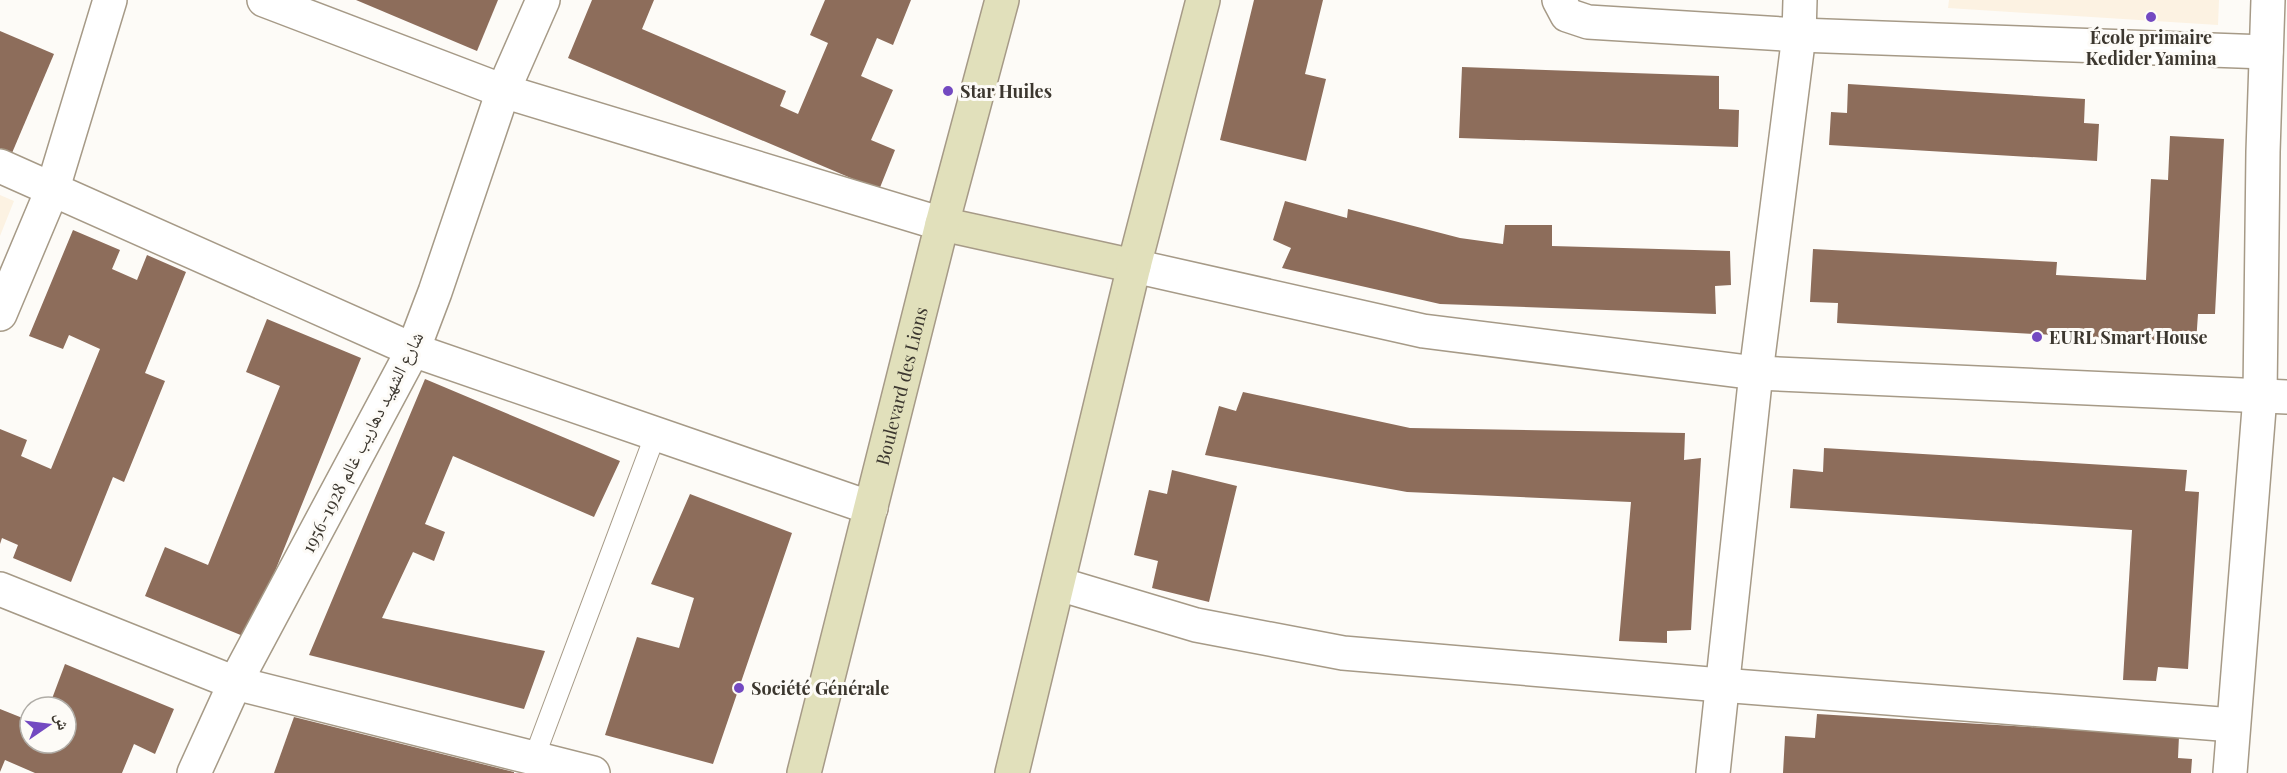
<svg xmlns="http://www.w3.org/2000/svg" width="2287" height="773" viewBox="0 0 2287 773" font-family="'Playfair Display','Noto Naskh Arabic',serif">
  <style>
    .built { fill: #fcf2e2 }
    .building { fill: #8d6d5b }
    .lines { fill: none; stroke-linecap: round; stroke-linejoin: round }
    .lane-casing { stroke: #a69a87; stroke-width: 22 }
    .street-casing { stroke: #a69a87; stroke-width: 36 }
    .secondary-casing { stroke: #a69a87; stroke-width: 36 }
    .lane { stroke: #fff; stroke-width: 20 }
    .street { stroke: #fff; stroke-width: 33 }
    .secondary { stroke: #e1e0bb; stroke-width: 33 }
    .poi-dot { fill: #7349c1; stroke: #fdfbf7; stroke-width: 2 }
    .labels { text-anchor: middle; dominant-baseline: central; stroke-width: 6; stroke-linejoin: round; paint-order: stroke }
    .poi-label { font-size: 18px; font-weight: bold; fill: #3c372f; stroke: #fdfbf7; text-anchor: start }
    .street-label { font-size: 18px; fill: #3c372f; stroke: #fdfbf7 }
  </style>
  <rect width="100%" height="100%" fill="#fdfbf7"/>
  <g class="built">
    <polygon points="1949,0 2219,0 2218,25 1948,8"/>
    <polygon points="0,195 14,201 0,236"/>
  </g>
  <g class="building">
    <polygon points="356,0 498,0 477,51"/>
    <polygon points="592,0 654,0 642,29 786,91 780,106 798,114 828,43 810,35 825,0 911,0 893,45 877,38 861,76 893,90 871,140 895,150 879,190 568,58"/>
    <polygon points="1254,0 1323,0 1305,74 1326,79 1306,161 1220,140"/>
    <polygon points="0,31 54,54 12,153 0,148"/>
    <polygon points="1462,67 1719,76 1719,109 1739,110 1738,147 1459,138"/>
    <polygon points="1848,84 2085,99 2084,123 2099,124 2097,161 1829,145 1831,112 1847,113"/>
    <polygon points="2170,136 2224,139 2215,314 2198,314 2196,343 1837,323 1838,303 1810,302 1813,249 2057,262 2056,275 2146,280 2151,179 2168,180"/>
    <polygon points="1285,201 1347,218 1348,209 1460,238 1503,244 1505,225 1552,225 1552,246 1730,251 1731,285 1715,286 1716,314 1440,304 1282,268 1291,248 1273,240"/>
    <polygon points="73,230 120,250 112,269 137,280 147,255 186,272 145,373 165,381 124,482 113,477 71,582 13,558 18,545 2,538 0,544 0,429 27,440 21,456 51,469 100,349 69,335 63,349 29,336"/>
    <polygon points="267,319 361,358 248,638 145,596 165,547 208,565 280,386 246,372"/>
    <polygon points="425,379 620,461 594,517 453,456 425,524 445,532 434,561 413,552 382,618 545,651 524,709 309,655"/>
    <polygon points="1243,392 1410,428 1685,433 1684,460 1701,458 1691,630 1667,631 1667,643 1619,641 1631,502 1407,492 1205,455 1219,406 1236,411"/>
    <polygon points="1824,448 2187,470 2185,491 2199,492 2188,669 2158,667 2156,681 2123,680 2132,530 1790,508 1793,469 1823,472"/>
    <polygon points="1172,470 1237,486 1209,602 1152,588 1158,561 1134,555 1149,490 1167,494"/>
    <polygon points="690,494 792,533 713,764 605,735 637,637 679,648 694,598 651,584"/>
    <polygon points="65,664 174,709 155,754 134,744 122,773 35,773 5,760 0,772 0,709 30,721 30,743 66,743 66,716 68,711 66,707 58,707 50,704"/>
    <polygon points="1817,714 2179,736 2178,758 2192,759 2191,773 1783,773 1785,736 1815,738"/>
    <polygon points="294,717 514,772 514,773 274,773"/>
  </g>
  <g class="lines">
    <g class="lane-casing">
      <polyline id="lane" points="534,758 656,433"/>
    </g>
    <g class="street-casing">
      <g id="street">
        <polyline points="264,0 503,91 942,224"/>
        <polyline points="1559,0 1567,15 1588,22 1799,35 2266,52"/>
        <polyline points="0,166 413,350 871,508"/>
        <polyline points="1134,266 1423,331 1756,373 2287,397"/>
        <polyline points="0,314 53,188 110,0"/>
        <polyline points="1059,584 1196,625 1343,653 1721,685 2233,725"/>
        <polyline points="0,589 235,683 593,773"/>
        <polyline points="194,773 235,683 413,350 435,292 503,91 543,0"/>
        <polyline points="1713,773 1756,373 1799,35 1800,0"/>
        <polyline points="2230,773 2260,396 2263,152 2268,0"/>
      </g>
    </g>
    <g class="secondary-casing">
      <g id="secondary">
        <polyline points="942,224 1134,266"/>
        <path id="s1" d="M804,773L942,224L1002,0"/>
        <polyline points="1012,773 1134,266 1203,0"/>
      </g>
    </g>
    <use href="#lane" class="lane"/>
    <use href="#street" class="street"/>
    <use href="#secondary" class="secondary"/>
  </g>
  <g class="poi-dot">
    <circle cx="2151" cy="17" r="6"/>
    <circle cx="948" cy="91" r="6"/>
    <circle cx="2037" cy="337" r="6"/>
    <circle cx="739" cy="688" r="6"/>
  </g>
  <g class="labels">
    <g class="poi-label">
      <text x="2151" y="37" text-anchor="middle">École primaire<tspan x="2151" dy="21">Kedider Yamina</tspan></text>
      <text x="960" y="91">Star Huiles</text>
      <text x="2049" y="337">EURL Smart House</text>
      <text x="751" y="688">Société Générale</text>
    </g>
    <g class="street-label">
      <text stroke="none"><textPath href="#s1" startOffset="399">Boulevard des Lions</textPath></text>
      <text transform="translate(362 442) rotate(-63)">شارع الشهيد دهاريب غالم 1928-1956</text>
    </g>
  </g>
  <g transform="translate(48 725) rotate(76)"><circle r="28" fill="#fdfbf7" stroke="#b0ada7" stroke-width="1.5"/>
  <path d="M0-4.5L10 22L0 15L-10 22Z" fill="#7349c1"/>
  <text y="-9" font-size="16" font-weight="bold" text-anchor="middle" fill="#3c372f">ش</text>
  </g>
</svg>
